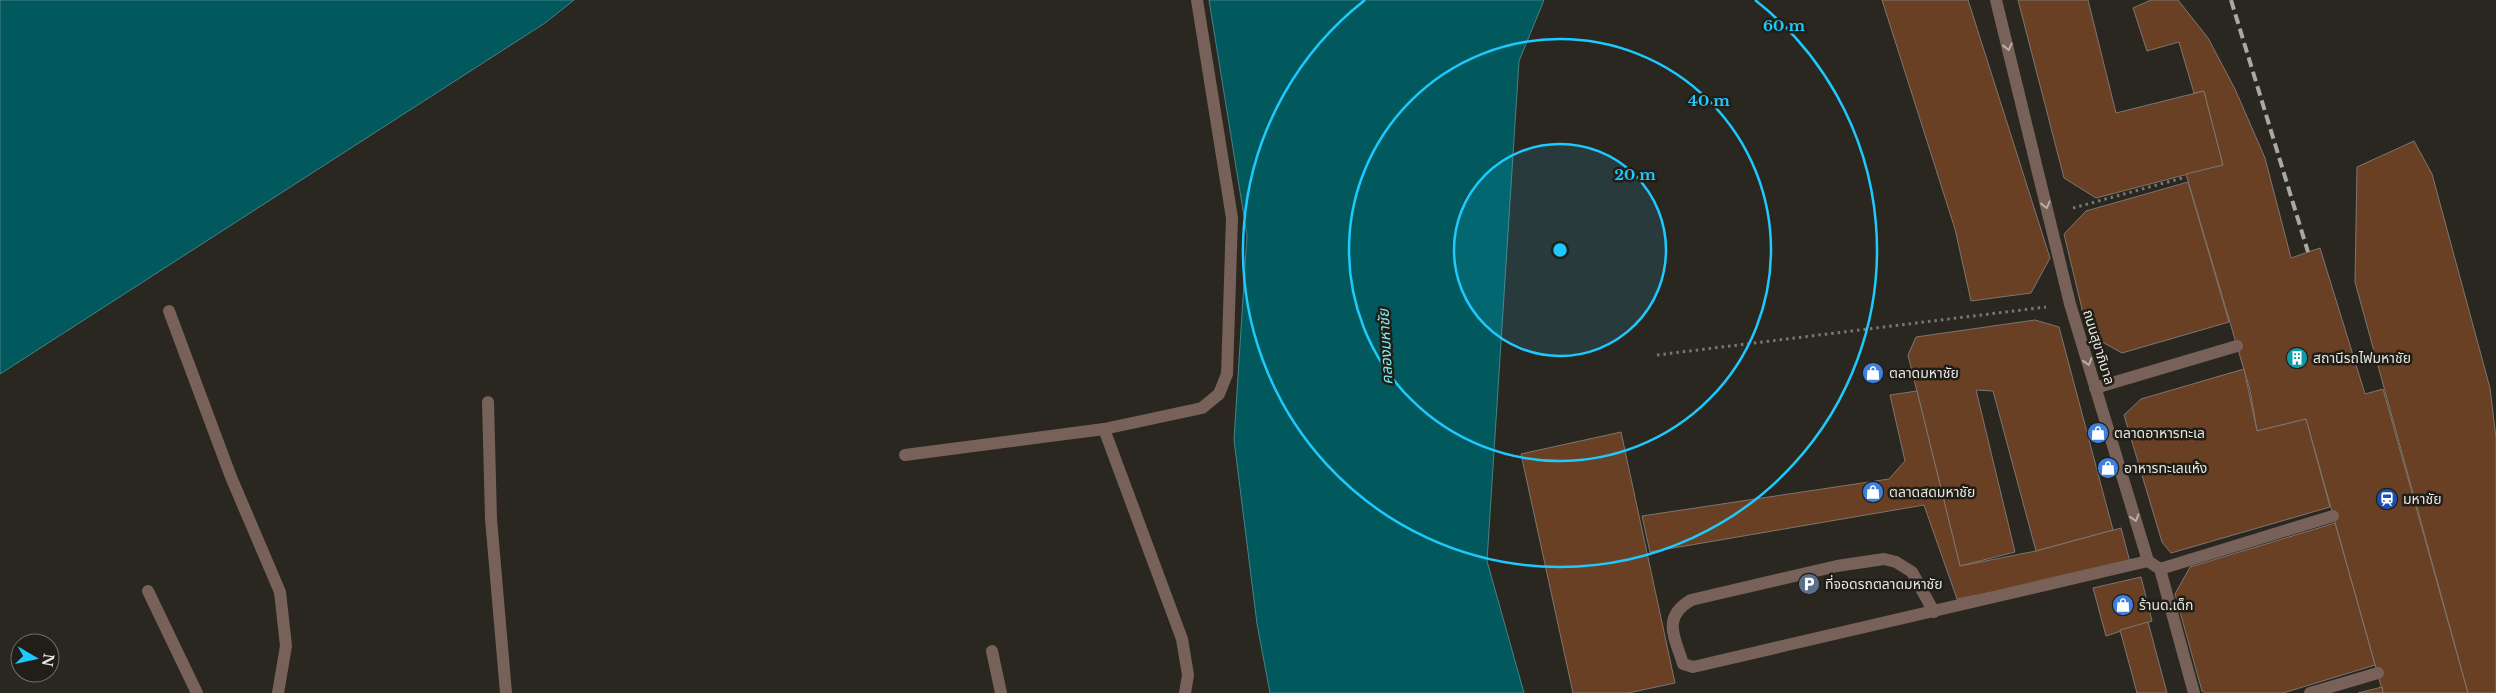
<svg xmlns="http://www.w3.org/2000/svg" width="2496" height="693" viewBox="0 0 2496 693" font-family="'Libre Baskerville','Noto Sans Thai',serif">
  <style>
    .water { fill: #01595e; stroke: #468385 }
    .building { fill: #694023; stroke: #7e7570 }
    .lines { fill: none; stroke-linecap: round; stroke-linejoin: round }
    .path { stroke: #797771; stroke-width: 3; stroke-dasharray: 2.5 4; stroke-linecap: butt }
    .lane { stroke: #786159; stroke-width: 12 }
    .street { stroke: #786159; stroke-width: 12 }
    .rail { stroke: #a9a8a2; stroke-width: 4; stroke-dasharray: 10 5; stroke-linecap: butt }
    .oneway { stroke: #bab0aa }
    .ring { fill: none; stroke: #1dc9fd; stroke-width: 2.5 }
    .labels { text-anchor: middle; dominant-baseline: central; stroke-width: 5; stroke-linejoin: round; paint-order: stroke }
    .street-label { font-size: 14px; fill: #e6e5e0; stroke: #201e17 }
    .poi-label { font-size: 14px; fill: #e6e5e0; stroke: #201e17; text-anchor: start }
    .water-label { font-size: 15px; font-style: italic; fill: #80edf6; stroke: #201e17 }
    .centre { fill: #1dc9fd; stroke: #201e17; stroke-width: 2.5 }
    .ring-label { font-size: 15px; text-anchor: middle; font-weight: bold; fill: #1dc9fd; stroke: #201e17; stroke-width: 5; stroke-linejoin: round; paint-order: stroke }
  </style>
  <rect width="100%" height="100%" fill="#292720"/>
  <g class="water">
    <polygon points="0,0 574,0 545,23 0,374"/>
    <polygon points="1209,0 1544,0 1519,61 1487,561 1524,693 1270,693 1257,624 1234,440 1247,235"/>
  </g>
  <g class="building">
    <polygon points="1882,0 1968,0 2050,258 2031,293 1971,301 1955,229"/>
    <polygon points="2018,0 2088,0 2116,113 2204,91 2223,165 2096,198 2064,178"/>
    <polygon points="2151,0 2178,0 2208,38 2235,89 2265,158 2291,258 2320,248 2365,394 2383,389 2468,693 2383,693 2306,419 2257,431 2250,390 2186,174 2223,165 2204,91 2194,93 2179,42 2147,51 2133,8"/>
    <polygon points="2414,141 2432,174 2490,388 2496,438 2496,693 2468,693 2355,282 2357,167"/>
    <polygon points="2188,182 2229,322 2122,353 2088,334 2064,234 2086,211"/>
    <polygon points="2035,320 2059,327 2113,530 2036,551 1993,391 1976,390 2015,552 1960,566 1908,355 1916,337"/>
    <polygon points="2244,369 2257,431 2306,419 2330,507 2171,553 2162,542 2124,415 2141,399"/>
    <polygon points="1917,391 1960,566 2036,551 2121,528 2131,566 1957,599 1924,505 1650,552 1642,516 1889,479 1905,461 1890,395"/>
    <polygon points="1621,432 1675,683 1628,693 1573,693 1521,454"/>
    <polygon points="2335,523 2375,665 2283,693 2205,693 2202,691 2175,594 2190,567"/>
    <polygon points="2141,577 2152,621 2106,636 2093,588"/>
    <polygon points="2148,622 2167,693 2137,693 2120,630"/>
    <polygon points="2382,687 2383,693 2358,693"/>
  </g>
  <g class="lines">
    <g class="path">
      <polyline points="2073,208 2186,177"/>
      <polyline points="1657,355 2046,307"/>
    </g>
    <g class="lane">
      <polyline points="169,311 231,477 280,592 286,646 278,693"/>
      <polyline points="488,402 491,519 506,693"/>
      <polyline points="1104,429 1202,408 1219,394 1227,374 1232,218 1197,0"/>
      <polyline points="905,455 1104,429 1182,639 1188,675 1185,693"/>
      <polyline points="148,591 197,693"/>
      <path d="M1934,612L1912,572L1896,562L1884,559L1837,566L1691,600C1661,618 1675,637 1683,664L1693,667L2148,561"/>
      <polyline points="992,651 1001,693"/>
    </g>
    <g class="street">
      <polyline points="1996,0 2070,304 2148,561 2160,569 2194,693"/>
      <polyline points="2095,388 2237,346"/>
      <polyline points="2160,569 2333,516"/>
      <polyline points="2310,693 2378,673"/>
    </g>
    <polyline class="rail" points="2231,0 2308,252"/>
  </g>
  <defs><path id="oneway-chevron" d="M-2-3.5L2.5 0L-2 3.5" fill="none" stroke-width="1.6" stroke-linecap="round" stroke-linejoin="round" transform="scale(1.25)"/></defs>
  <g class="oneway">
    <use href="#oneway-chevron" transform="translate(2008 47) rotate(76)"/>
    <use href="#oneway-chevron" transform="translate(2046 205) rotate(76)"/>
    <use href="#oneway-chevron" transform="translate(2088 362) rotate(73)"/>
    <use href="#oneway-chevron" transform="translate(2135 518) rotate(73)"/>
  </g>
  <circle cx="1560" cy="250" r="106" fill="#1dc9fd" fill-opacity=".12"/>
  <g class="ring">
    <circle cx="1560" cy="250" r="106"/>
    <circle cx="1560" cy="250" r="211"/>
    <path d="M1755 0A317 317 0 1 1 1365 0"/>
  </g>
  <defs>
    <g id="building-disc" transform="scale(1.125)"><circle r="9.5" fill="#0f9aa8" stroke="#201e17"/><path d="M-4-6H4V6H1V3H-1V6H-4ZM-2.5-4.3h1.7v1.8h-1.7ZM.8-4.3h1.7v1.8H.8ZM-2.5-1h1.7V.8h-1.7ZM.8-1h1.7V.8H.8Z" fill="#fff"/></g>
    <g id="shop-disc" transform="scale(1.125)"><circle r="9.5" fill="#3f7fe0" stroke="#201e17"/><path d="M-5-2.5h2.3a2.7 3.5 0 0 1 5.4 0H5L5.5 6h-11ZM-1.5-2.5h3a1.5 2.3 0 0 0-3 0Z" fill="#fff"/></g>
    <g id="station-disc" transform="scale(1.125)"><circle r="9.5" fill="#1a4fb4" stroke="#201e17"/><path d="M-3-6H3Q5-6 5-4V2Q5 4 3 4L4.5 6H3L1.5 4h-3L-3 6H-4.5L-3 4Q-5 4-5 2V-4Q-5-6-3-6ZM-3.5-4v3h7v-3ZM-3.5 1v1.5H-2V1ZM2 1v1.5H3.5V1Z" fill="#fff"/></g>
    <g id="parking-disc" transform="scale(1.125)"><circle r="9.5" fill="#5c6f8a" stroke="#201e17"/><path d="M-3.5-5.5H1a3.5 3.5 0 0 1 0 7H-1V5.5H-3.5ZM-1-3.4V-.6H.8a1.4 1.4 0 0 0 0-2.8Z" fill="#fff"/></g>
  </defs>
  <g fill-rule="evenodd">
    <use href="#building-disc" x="2297" y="358"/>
    <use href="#shop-disc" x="1873" y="373"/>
    <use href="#shop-disc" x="2098" y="433"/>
    <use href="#shop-disc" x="2108" y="468"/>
    <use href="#shop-disc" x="1873" y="492"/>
    <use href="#station-disc" x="2387" y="499"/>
    <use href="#parking-disc" x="1809" y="584"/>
    <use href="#shop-disc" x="2123" y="605"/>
  </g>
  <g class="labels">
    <g class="street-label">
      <text transform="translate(2099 347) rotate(73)">ถนนสุขาภิบาล</text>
    </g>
    <g class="poi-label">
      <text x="2313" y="358">สถานีรถไฟมหาชัย</text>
      <text x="1889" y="373">ตลาดมหาชัย</text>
      <text x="2114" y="433">ตลาดอาหารทะเล</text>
      <text x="2124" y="468">อาหารทะเลแห้ง</text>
      <text x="1889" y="492">ตลาดสดมหาชัย</text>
      <text x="2403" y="499">มหาชัย</text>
      <text x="1825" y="584">ที่จอดรถตลาดมหาชัย</text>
      <text x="2139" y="605">ร้านด.เด็ก</text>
    </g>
    <g class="water-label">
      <text transform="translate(1385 347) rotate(-93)">คลองมหาชัย</text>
    </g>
  </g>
  <circle cx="1560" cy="250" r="8" class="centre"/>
  <g class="ring-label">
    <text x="1784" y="31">60 m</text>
    <text x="1709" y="106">40 m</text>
    <text x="1635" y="180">20 m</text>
  </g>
  <g transform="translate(35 658) rotate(99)"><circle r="24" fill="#201e17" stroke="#6f6e67"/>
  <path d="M0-4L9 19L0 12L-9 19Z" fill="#1dc9fd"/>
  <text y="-8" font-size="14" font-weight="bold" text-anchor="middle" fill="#e6e5e0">N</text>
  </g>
</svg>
